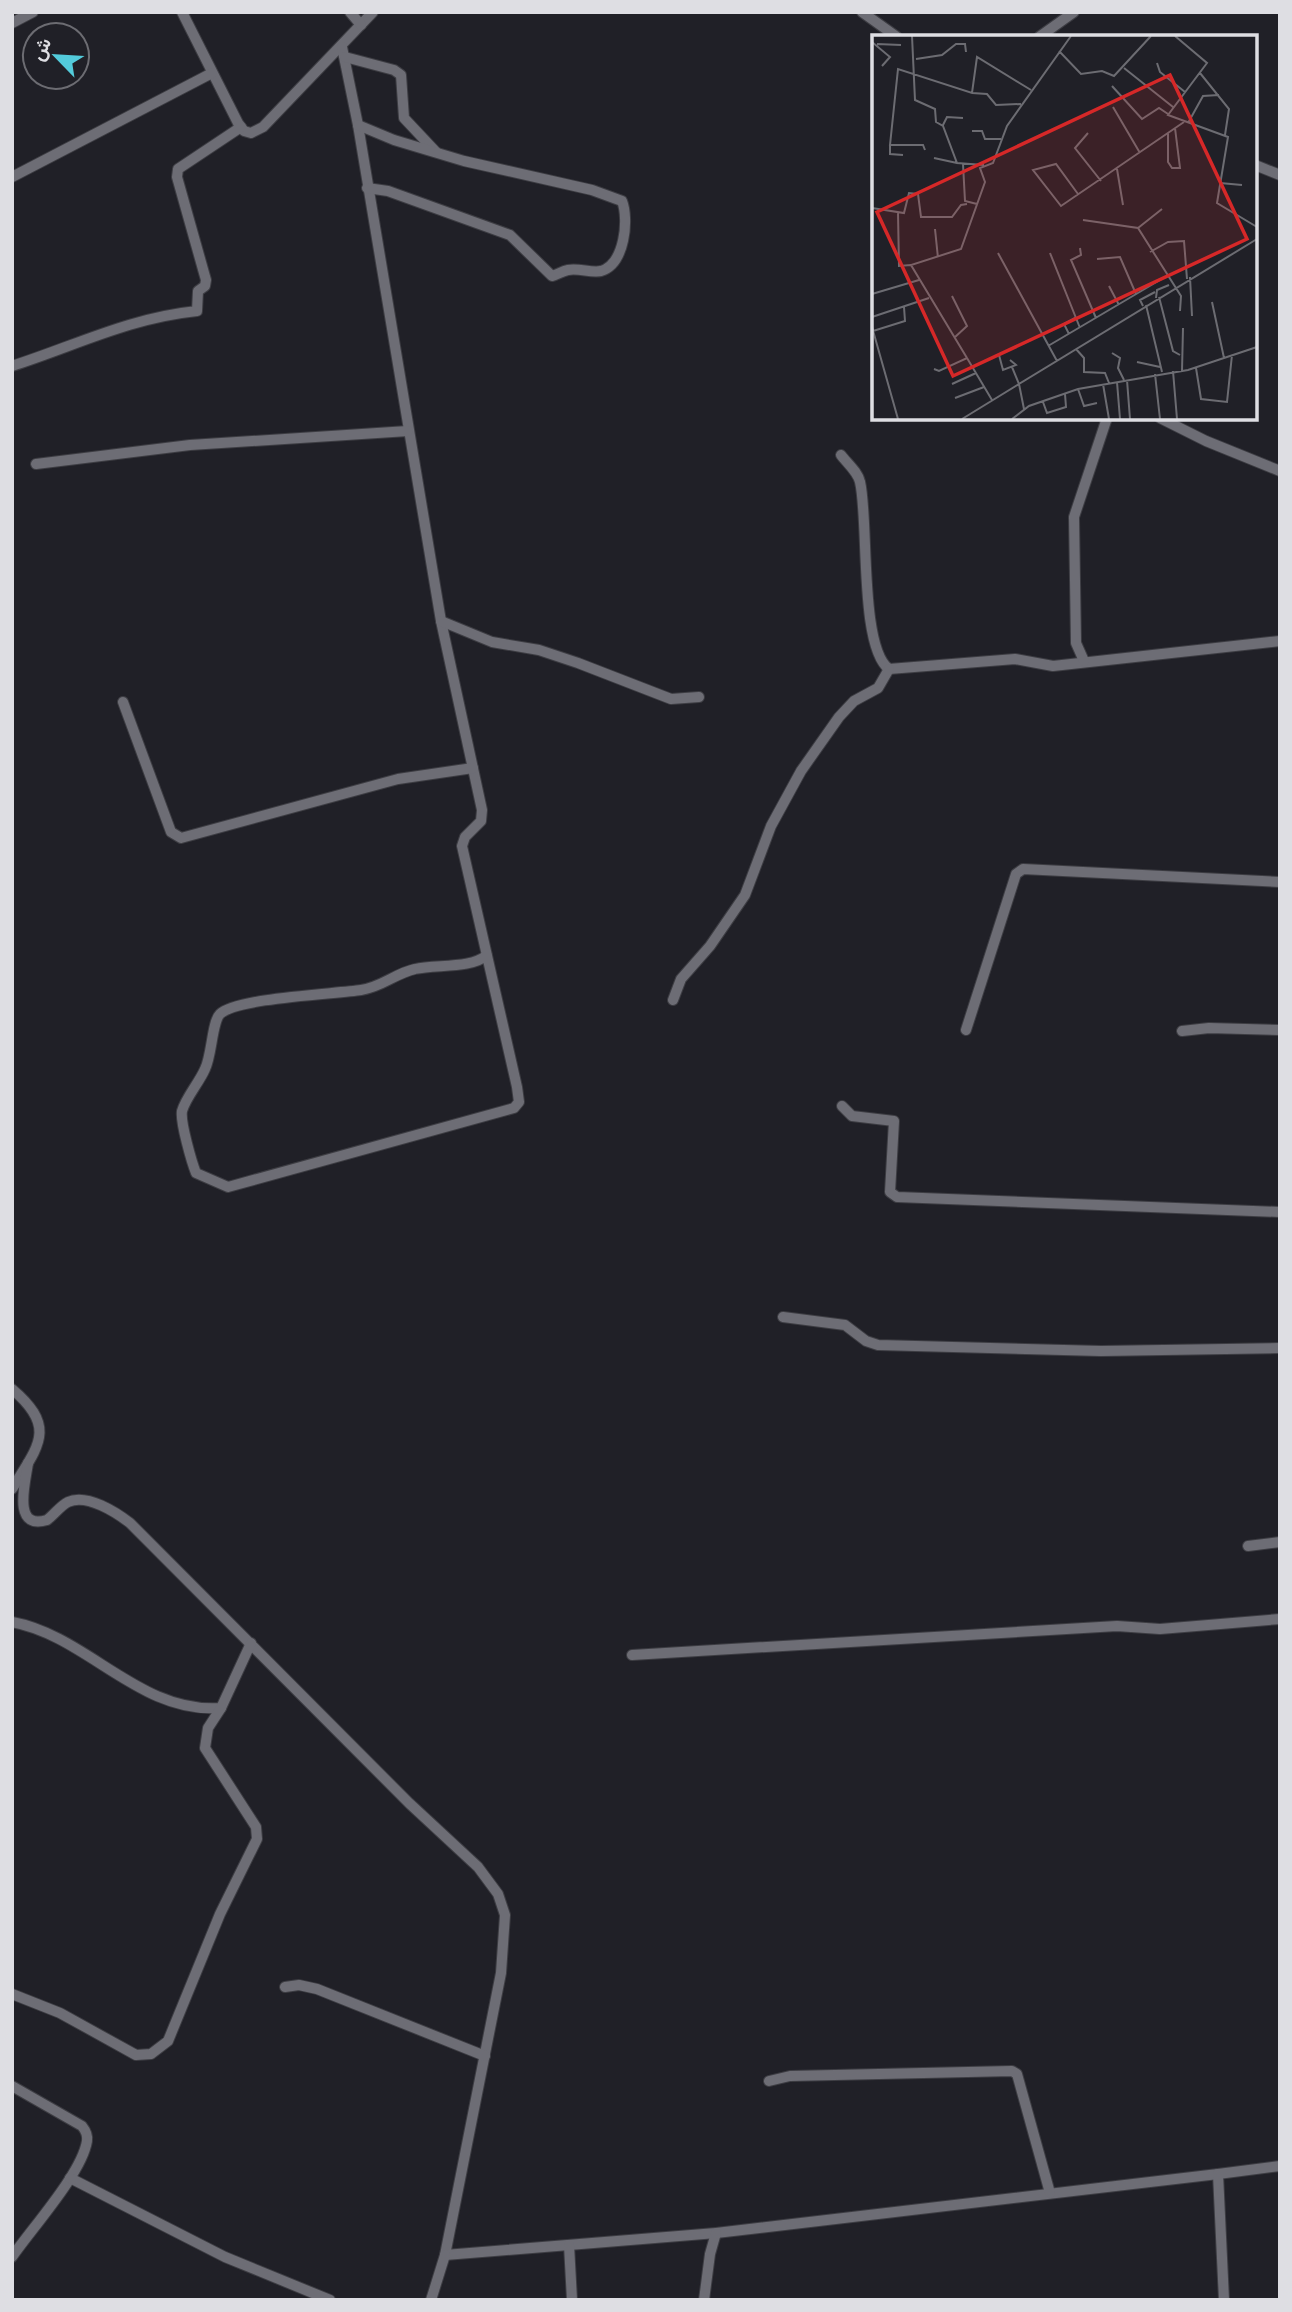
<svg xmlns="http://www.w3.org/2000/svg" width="1292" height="2312" viewBox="0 0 1292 2312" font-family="'Golos Text',Vazirmatn,sans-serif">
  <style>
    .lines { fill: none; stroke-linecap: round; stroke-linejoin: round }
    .minor-casing { stroke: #3d3d43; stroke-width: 12 }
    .minor { stroke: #6d6d75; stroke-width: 10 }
    .inset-road { fill: none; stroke: #6c6c72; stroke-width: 2 }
    .view { fill: #d62828; fill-opacity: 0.15; stroke: #d62828; stroke-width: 3.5 }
    .inset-edge { fill: none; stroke: #dedee3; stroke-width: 3.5 }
  </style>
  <rect width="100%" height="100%" fill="#202027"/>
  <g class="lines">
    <g class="minor-casing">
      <g id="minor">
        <polyline points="182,12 238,123 244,131 251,133 263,127 373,12"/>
        <polyline points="350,12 361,25"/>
        <polyline points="862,12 897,37"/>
        <polyline points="12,23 33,12"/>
        <polyline points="1039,37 1074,12"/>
        <path d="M342,47L358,125L441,621L482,810L481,821L465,837L462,846L517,1087L519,1102L514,1108L228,1187L196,1173C192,1163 180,1122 182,1111C186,1097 199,1083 205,1069C212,1055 212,1022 220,1014C236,998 334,994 361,990C382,987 396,973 415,969C436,964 471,969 487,955"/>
        <polyline points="345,57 394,70 401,75 404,118 436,152"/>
        <path d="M358,125L394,140L464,161L592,190L622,201C629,219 625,264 601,271C591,273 579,268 568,270C562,271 557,275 552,276L510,235L388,191L367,188"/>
        <polyline points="1255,165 1280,175"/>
        <polyline points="12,177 212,73"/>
        <path d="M12,366C77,345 129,318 197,311L198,291L205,286L206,280L177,177L178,169L241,127"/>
        <polyline points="1160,418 1206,441 1280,471"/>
        <path d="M841,455C847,463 858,472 860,482C869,519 859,647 889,669L1015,659L1053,666L1280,641"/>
        <polyline points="36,464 190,445 408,431"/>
        <polyline points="441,621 492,642 539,650 578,663 671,699 699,697"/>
        <polyline points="1084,661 1076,643 1074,517 1107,418"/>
        <polyline points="123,702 171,832 181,838 398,779 473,768"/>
        <polyline points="673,1000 681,979 710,946 745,895 771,826 801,771 839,717 854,701 878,688 889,669"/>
        <polyline points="966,1030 1016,874 1023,869 1280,882"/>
        <polyline points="1182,1031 1209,1028 1280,1030"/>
        <polyline points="842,1106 852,1116 894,1121 890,1192 897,1197 1280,1212"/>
        <polyline points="783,1317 845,1325 866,1341 878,1345 1101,1351 1280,1348"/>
        <path d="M12,1389C58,1428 38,1446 12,1489"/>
        <path d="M28,1463C26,1480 11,1531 47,1520C54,1515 60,1506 68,1502C87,1493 117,1513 130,1523L409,1803L478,1867L498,1894L505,1915L501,1973L445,2255L716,2233L1218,2174"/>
        <polyline points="1248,1546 1280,1542"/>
        <path d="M12,1622C88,1636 139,1714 221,1708L251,1643"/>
        <polyline points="632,1655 1117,1626 1160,1629 1280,1619"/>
        <polyline points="285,1987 299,1985 317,1989 485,2056"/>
        <polyline points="12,1994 60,2013 136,2055 151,2054 168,2041 220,1914 257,1839 256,1827 205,1748 208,1728 221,1708"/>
        <polyline points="769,2081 790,2076 1012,2071 1017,2074 1050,2193"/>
        <path d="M12,2086L82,2126C86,2131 88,2135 87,2141C82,2173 32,2228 12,2257"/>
        <polyline points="70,2178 225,2257 330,2300"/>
        <polyline points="569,2245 572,2300"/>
        <polyline points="431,2300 445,2255"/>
        <polyline points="704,2300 710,2254 716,2233"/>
        <polyline points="1224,2300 1218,2174 1280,2166"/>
      </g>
    </g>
    <use href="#minor" class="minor"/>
  </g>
  <g transform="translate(872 35)">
    <rect width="385" height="385" fill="#202027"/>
    <path class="inset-road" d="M40,1L43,65L63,74L64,87L71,91L85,128L112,130M303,1L335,28L296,80L356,102L345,168L385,192M0,7L18,22L10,31M5,9L29,10M187,16L209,39L230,36L242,41L279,1M44,24L70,20L84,9H93L94,17M285,28L288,37L313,57M252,33L301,72M328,38L357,74L353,100M240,51L270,84L287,73L296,79M100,58L115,59L124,70L149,69M241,72L268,118M316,88L331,61L347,60M71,90L75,82L91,83M100,96H110L113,104H129M216,98L203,113L229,146M296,98V127L300,133H308L303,93M18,110V119L31,120M53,115L51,110H18L26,34L100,58L105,22L159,55M62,123L85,128M91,129L93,166L105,169M245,134L251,170M348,148L370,150M206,159L184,129L161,135L189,171L312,87M0,173L32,178L37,158L46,159L49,182H80L89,170L95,169M26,178L27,231L39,230M211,185L266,193L309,261L308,276M266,193L290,174M63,194L66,223M208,213L209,220L199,225L224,283M278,217L296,207L312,206L315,244M126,218L185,326M178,218L208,293M225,224L248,222L264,259M318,242L320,281M237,251L247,270M0,259L47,245M80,261L95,291L82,303M287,262L301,316L308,320M284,263L285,255L297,250M340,267L352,323M274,270L290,337M271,271L268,265L283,257M0,282L57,263M0,292L26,384M1,296L33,286L32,272M197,299L192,289L203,283M176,311L293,242M204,314L212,323V337L233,338L237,348M240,318L248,323L246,333L252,345M127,320L131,335L144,330L138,325M95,323L39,230L89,214L113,147L108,133L121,128L135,91L199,1M265,327L288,332M324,333L329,364L355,367L360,320M62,334L67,336L95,323L120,365M301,336L305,384M310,336L311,293M283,339L288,384M255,345L258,384M245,347L248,384M80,349L104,338M231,349L237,384M206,354L212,371L225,368M83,363L112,352M171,367L175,378L194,372L193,359M152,374L147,349L385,204M90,384L147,349L140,332M140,384L157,371L206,354L316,335L385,312"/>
    <path class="view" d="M298,40L375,204L81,341L5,177Z"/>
    <rect width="385" height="385" class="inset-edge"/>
  </g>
  <rect width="1292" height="2312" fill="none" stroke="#dedee3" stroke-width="28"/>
  <g transform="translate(56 56) rotate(295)"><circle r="33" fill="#202027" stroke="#6c6c72" stroke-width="2"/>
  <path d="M0-5L12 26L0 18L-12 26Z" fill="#53cbdb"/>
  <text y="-10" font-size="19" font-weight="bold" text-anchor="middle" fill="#dedee3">ش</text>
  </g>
</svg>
